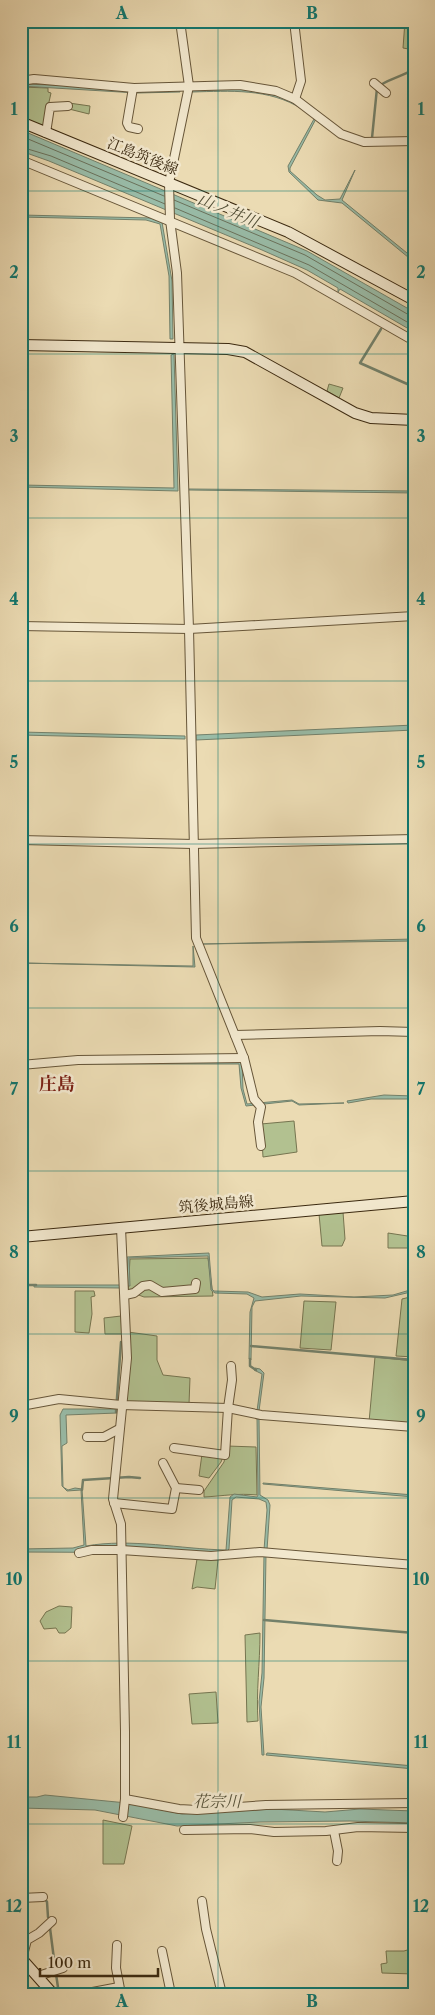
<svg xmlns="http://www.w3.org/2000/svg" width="435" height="2015" viewBox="0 0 435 2015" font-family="'Libre Caslon Text','Noto Serif JP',serif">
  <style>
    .green { fill: #b2c190; stroke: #767550 }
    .water { fill: #99bca8; stroke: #73816b }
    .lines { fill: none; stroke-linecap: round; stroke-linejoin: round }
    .shore { stroke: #6a725c; stroke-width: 1 }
    .stream { stroke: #73816b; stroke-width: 2.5 }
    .street-casing { stroke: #675639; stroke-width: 10 }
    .secondary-casing { stroke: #3b2910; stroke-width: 12 }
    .street { stroke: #f2e8ce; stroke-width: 8 }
    .secondary { stroke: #f2e8ce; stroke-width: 10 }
    .grid { fill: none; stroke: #0f766e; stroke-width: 1; stroke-opacity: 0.55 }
    .labels { text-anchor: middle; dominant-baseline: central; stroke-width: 5; stroke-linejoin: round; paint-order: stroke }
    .street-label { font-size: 15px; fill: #3b2910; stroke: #f2e8ce }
    .water-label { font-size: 16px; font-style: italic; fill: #524e36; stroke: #f2e8ce }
    .quarter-label { font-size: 18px; font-weight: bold; fill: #7a1f14; stroke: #f2e8ce }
    .neatline { fill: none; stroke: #0f766e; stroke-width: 2 }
    .grid-label { font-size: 16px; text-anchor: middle; font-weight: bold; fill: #0f766e }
  </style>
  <rect width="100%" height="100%" fill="#ebdbb3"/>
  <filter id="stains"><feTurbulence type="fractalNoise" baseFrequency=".004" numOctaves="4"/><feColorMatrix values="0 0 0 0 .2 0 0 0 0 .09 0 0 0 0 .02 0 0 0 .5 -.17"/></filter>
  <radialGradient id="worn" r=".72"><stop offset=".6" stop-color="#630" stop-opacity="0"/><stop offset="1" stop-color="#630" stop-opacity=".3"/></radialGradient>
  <g class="green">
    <polygon points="405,21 414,21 414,41 412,43 414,45 414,50 403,48"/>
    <polygon points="21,87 48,88 48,92 51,93 43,129 21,119"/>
    <polygon points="69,103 90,106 89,114 69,109"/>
    <polygon points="329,384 343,388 339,398 327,391"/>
    <polygon points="294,1121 297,1152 263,1157 261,1124"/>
    <polygon points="343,1212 345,1239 342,1246 322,1246 319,1214"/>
    <polygon points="388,1233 414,1237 414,1248 388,1248"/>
    <polygon points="208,1258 213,1296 144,1297 128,1291 130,1259"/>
    <polygon points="75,1291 94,1291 95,1296 91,1297 92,1314 89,1333 75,1332"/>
    <polygon points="414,1296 414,1357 396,1356 402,1299"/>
    <polygon points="304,1301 336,1302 331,1350 300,1348"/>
    <polygon points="121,1316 122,1334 105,1334 104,1318"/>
    <polygon points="128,1332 157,1336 157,1360 163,1375 190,1378 189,1404 125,1402"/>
    <polygon points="375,1357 414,1361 412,1412 414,1401 414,1426 369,1422"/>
    <path d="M227,1446L256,1447L257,1495C238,1493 223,1496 204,1497V1491L224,1462Z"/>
    <polygon points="202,1454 223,1457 221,1462 209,1478 199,1476"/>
    <polygon points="197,1559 218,1560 215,1589 197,1587 192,1589"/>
    <polygon points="59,1606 72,1607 71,1628 65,1633 59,1633 56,1628 44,1629 40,1621 46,1612"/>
    <path d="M260,1633C260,1663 256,1692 258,1721L247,1722L245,1635Z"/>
    <polygon points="216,1692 218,1723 192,1724 189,1694"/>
    <polygon points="103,1820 132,1826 124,1864 103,1864"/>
    <polygon points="414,1948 414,1974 382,1973 381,1964 387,1963 386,1951 404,1951"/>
  </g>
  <g class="water">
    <polygon points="21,84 179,89 180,92 137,93 21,86"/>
    <path d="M233,88C267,91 289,97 317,117L290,168V171L317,195L325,200L340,199L355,170L342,200L407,253L414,259V262L342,203L318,200L289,172L288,166L314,119C311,114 307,112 302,109C269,88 230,91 192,92V90Z"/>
    <polygon points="21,130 307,251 414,312 414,332 340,289 338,292 338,288 307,270 262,250 49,161 21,151"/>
    <polygon points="21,215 151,218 162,222 172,281 173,339 170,339 169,276 160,224 146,220 21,217"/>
    <polygon points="174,354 178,491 21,487 21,485 174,488 171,355"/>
    <polygon points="189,489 414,491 414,493 189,490"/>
    <polygon points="414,725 414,730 196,740 196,735"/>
    <polygon points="21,732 185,736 185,739 21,735"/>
    <polygon points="414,939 414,941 203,944"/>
    <polygon points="193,946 195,967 21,963 193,966"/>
    <polygon points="143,1062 242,1062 243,1089 247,1104 292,1100 299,1104 344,1103 299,1105 292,1101 246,1106 241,1088 239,1064 80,1064"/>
    <polygon points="384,1095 414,1096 414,1099 371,1099 348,1103 347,1101"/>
    <polygon points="209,1253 212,1289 214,1291 248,1292 262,1297 300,1294 354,1297 393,1295 410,1290 411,1292 385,1298 301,1296 255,1301 252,1307 251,1360 249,1359 250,1312 254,1298 247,1294 215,1293 211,1290 208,1256 129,1258 130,1286 128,1286 127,1257"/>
    <polygon points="34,1285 120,1285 120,1288 34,1287"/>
    <polygon points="255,1368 260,1369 264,1373 259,1411 257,1411 262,1374 254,1370"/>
    <path d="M63,1409H115L117,1413L66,1415L67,1443L62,1446V1451L63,1487L68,1490L75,1488L82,1489L86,1546C131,1538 180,1549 226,1550L230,1497L234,1494L257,1497L258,1495L257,1418H259L260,1495L268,1500L270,1505L267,1550H264L267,1510L266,1502L259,1499L236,1497L232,1500L229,1549L225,1553L21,1552V1549L73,1548L84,1545L81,1490L67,1491L62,1486L60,1415Z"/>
    <polygon points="263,1483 414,1495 414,1497 263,1484"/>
    <polygon points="264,1554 266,1554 264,1678 261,1707 264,1755 262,1755 259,1702 262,1673"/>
    <polygon points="267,1753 414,1766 414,1769 266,1755"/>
    <polygon points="45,1795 127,1803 182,1814 273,1809 325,1812 360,1809 414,1811 414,1823 350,1821 260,1822 177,1826 95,1810 21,1808 21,1797 37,1797"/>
  </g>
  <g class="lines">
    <g class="shore">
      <polyline points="21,136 164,196"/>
      <polyline points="21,147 51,156 165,204"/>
      <polyline points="174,200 305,255 409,315 414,316"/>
      <polyline points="175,208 309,265 414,326"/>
    </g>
    <g class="stream">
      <path d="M372,138L377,88C382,81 404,76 414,69"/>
      <polyline points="381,329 360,363 414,387"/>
      <polyline points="21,1285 36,1285"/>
      <polyline points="251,1346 414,1360"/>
      <polyline points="250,1359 250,1366 256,1370"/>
      <polyline points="116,1412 121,1342"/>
      <polyline points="82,1490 83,1480 129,1477 140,1478"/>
      <polyline points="264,1620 414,1633"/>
      <polyline points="45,1899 47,1902 48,1917"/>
      <polyline points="50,1928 55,1967"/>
      <polyline points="56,1974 59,1994"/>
    </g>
    <g class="street-casing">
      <g id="street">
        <polyline points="180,21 189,86 169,183 170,220 177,273 189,629 196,938 244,1058 254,1099 261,1107 258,1122 261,1146"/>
        <polyline points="294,21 301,81 295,99"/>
        <polyline points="21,81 34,79 134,88 240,85 276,91 295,99 341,134 364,142 414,141"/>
        <polyline points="374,83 386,93"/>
        <polyline points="133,88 127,123 129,127 138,129"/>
        <polyline points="46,133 50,107 68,106"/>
        <polyline points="21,160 295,273 414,341"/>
        <polyline points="21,626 189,629 414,616"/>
        <polyline points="21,840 193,844 414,839"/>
        <polyline points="235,1035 380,1031 414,1032"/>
        <polyline points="21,1065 78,1060 244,1058"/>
        <polyline points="121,1228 127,1358 113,1499 121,1524 125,1731 125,1799 123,1817"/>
        <polyline points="125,1295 134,1293 143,1286 150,1285 162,1292 195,1289 196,1283"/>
        <polyline points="21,1406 59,1399 121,1405 228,1408 261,1415 414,1427"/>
        <polyline points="87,1437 104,1437 119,1429"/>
        <polyline points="174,1448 225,1455 228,1408 232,1380 231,1366"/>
        <polyline points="176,1488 199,1490"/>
        <polyline points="114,1503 172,1509 176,1488 163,1463"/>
        <polyline points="79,1553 92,1550 121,1550 211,1556 260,1552 414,1565"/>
        <polyline points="125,1799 179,1809 197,1810 266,1805 414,1803"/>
        <polyline points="184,1830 250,1829 274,1832 326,1831 358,1827 414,1828"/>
        <polyline points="334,1831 338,1851 337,1861"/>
        <polyline points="21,1898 43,1897"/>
        <polyline points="202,1901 206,1929 222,1994"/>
        <polyline points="117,1945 116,1968 121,1994"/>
        <polyline points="162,1951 171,1994"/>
        <polyline points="22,1959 27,1940 39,1933 52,1921"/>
        <polyline points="38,1976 63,1968"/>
        <polyline points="82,1994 119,1987"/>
      </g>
    </g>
    <g class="secondary-casing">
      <g id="secondary">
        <polyline points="21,122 288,232 414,300"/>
        <polyline points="21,345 228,349 245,352 355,413 371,418 414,420"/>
        <polyline points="21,1237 414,1201"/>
        <polyline points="21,1958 53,1994"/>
      </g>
    </g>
    <use href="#street" class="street"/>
    <use href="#secondary" class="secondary"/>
  </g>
  <path class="grid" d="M218,21V1994M21,191H414M21,354H414M21,518H414M21,681H414M21,844H414M21,1008H414M21,1171H414M21,1334H414M21,1498H414M21,1661H414M21,1824H414"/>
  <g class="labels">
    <g class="street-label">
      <text transform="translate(143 156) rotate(22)">江島筑後線</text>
      <text transform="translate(216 1204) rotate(-5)">筑後城島線</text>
    </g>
    <g class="water-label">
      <text transform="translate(228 210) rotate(23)">山ノ井川</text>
      <text x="217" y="1801">花宗川</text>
    </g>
    <g class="quarter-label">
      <text x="57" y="1084">庄島</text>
    </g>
  </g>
  <rect width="435" height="2015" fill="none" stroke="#ebdbb3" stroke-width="55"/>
  <path d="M40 1968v8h118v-8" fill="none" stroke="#3b2910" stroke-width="2.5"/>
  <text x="48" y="1968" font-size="15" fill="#3b2910" stroke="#f2e8ce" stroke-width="4" paint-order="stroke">100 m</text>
  <rect x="28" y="28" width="380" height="1960" class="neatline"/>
  <g class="grid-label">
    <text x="122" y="19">A</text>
    <text x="312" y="19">B</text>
    <text x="14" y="115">1</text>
    <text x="421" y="115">1</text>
    <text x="14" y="278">2</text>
    <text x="421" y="278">2</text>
    <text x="14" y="442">3</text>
    <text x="421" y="442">3</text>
    <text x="14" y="605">4</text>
    <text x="421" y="605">4</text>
    <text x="14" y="768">5</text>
    <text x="421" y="768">5</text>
    <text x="14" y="932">6</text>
    <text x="421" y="932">6</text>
    <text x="14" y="1095">7</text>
    <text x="421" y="1095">7</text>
    <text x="14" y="1258">8</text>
    <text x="421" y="1258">8</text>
    <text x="14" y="1422">9</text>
    <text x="421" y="1422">9</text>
    <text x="14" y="1585">10</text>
    <text x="421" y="1585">10</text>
    <text x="14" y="1748">11</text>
    <text x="421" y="1748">11</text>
    <text x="14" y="1912">12</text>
    <text x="421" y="1912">12</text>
    <text x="122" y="2007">A</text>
    <text x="312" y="2007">B</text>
  </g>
  <rect width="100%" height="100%" filter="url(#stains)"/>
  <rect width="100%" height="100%" fill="url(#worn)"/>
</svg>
